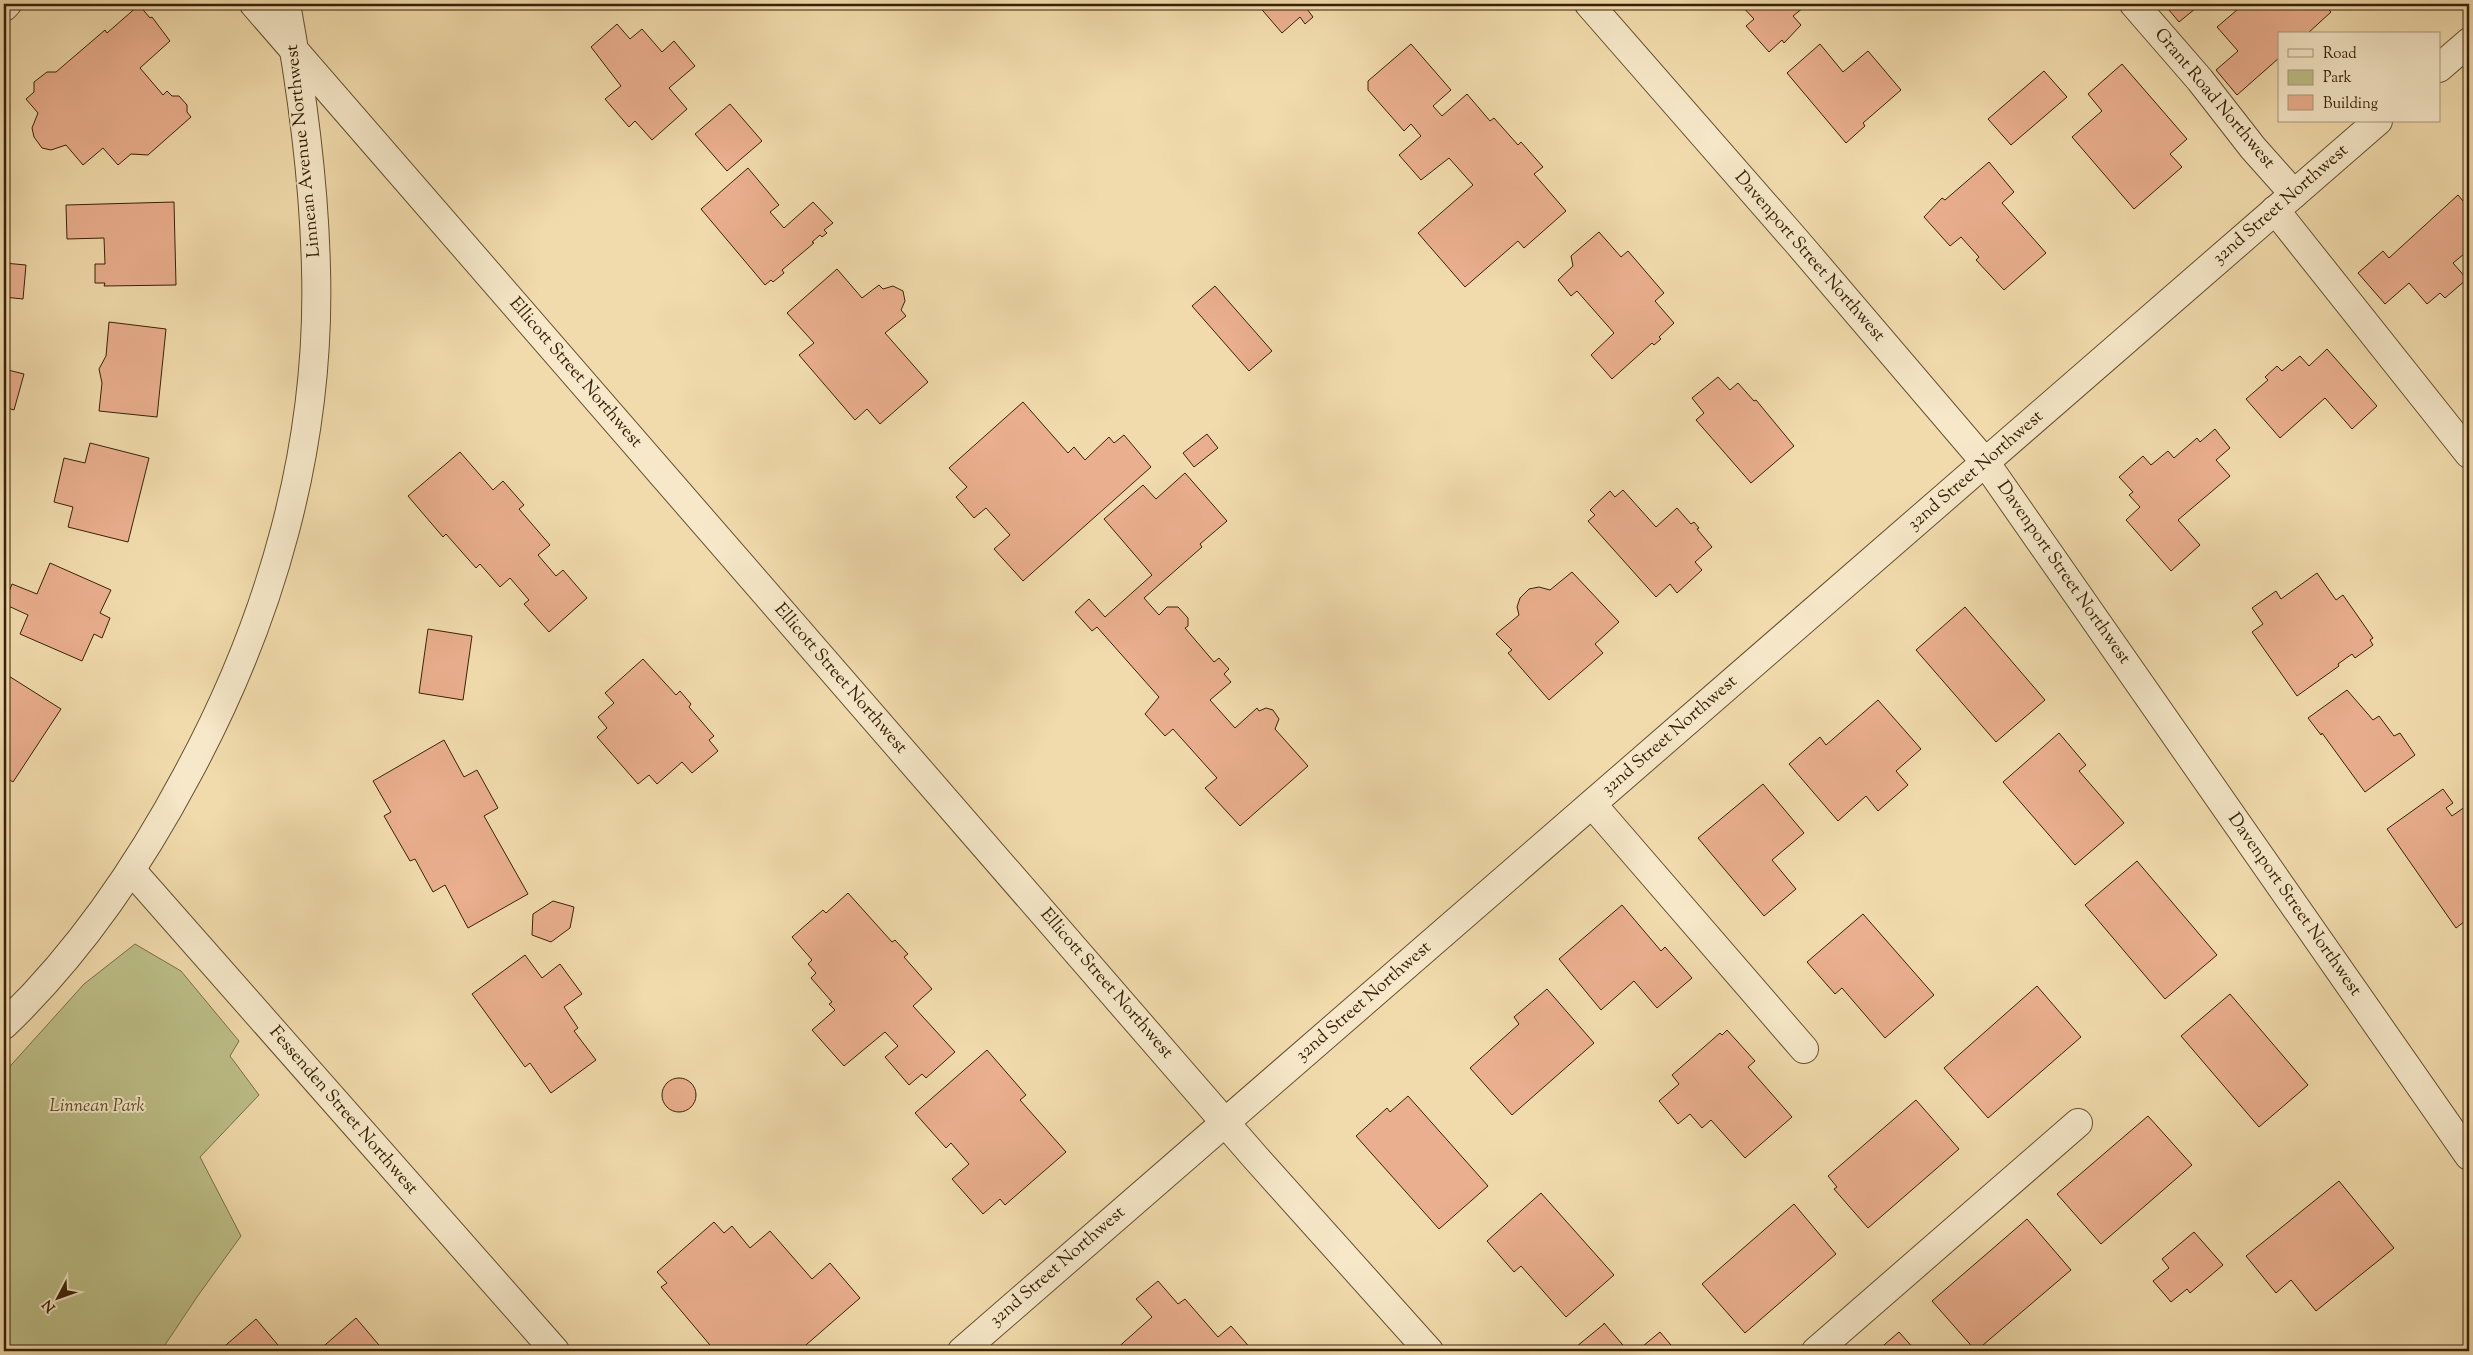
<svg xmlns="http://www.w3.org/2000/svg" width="2473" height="1355" viewBox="0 0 2473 1355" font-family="'Sorts Mill Goudy',serif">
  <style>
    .green { fill: #bdbf88; stroke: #7a7048 }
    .building { fill: #eaaf8e; stroke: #382108 }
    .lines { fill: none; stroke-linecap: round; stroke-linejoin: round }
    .minor-casing { stroke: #665031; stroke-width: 30 }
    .minor { stroke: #f6e8c9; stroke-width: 28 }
    .labels { text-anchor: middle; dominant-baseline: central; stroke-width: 4; stroke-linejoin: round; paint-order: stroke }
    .street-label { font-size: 18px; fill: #382108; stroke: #f6e8c9 }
    .park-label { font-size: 18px; font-style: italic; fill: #594828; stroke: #f6e8c9 }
  </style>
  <rect width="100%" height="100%" fill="#f1dbac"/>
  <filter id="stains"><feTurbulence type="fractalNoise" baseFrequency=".004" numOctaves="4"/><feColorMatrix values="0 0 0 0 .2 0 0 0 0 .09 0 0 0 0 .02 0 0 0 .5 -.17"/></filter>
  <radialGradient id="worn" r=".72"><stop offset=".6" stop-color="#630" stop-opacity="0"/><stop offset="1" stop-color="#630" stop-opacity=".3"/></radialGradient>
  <polygon class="green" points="135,944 181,971 239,1041 230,1056 259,1095 200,1157 241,1236 197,1297 161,1351 4,1351 4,1073 84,984"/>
  <g class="building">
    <polygon points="1257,4 1314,4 1307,9 1313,17 1305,24 1300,17 1282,33"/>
    <polygon points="1740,4 1802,4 1803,8 1793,16 1801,25 1784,43 1782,40 1769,52 1746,26 1754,19"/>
    <polygon points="2164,4 2201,4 2179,22"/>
    <polygon points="2244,4 2262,4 2266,9 2272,4 2300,6 2324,4 2331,12 2307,34 2279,34 2279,58 2237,95 2216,70 2238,51 2217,27"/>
    <polygon points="139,5 150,18 152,17 170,41 140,68 163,95 167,91 172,96 179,96 187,105 187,112 191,117 148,155 131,154 118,165 103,148 83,165 66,145 51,150 42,148 34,137 32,128 38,113 26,99 34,92 34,82 47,72 56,72 105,30 107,33"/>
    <polygon points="617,24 630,39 642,29 662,52 674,41 695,66 669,88 687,109 652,140 635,121 629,127 605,99 621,86 591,47"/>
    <polygon points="1411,44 1451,90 1433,106 1442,116 1467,94 1490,121 1494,118 1518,145 1521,142 1543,167 1534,174 1566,211 1524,248 1518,241 1465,287 1418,233 1473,185 1449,158 1421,180 1399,155 1421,136 1411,124 1404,131 1368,90 1368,81"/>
    <polygon points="1820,44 1843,72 1868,51 1901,90 1863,123 1865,126 1846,143 1787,73"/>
    <polygon points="2122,64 2187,139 2170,154 2182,167 2134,209 2072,137 2102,111 2088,94"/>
    <polygon points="2044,71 2067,97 2011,145 1988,119"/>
    <polygon points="730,104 762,141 727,171 695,134"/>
    <polygon points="1989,162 2014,192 2002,203 2046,253 2004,290 1976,260 1979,257 1961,237 1950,246 1924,217 1942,198 1945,200"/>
    <polygon points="748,168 779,205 770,212 784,228 813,202 833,223 824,230 827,233 822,237 820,235 812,242 814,243 782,270 784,273 773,282 771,280 765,285 701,209"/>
    <polygon points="2458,195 2469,208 2469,227 2463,233 2469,240 2469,250 2453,263 2467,279 2445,298 2440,293 2427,304 2409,283 2385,304 2358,273 2383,251 2389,258"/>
    <polygon points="174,202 176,285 104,286 105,283 95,283 95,264 105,264 104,238 67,239 66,205"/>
    <polygon points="1599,232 1621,257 1628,251 1664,293 1655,301 1674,323 1659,337 1661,339 1654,345 1652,343 1612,379 1591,355 1614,333 1577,291 1571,296 1558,280 1573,266 1571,256"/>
    <polygon points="4,263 26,265 23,299 4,297"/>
    <polygon points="837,269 862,298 879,285 883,289 893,286 903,291 905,301 901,310 906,316 885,333 928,382 880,424 867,409 855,420 799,355 814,343 787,313"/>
    <polygon points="1215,286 1272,351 1249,371 1192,306"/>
    <polygon points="109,322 166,329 157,417 99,411 102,383 99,369 106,356"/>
    <polygon points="2327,349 2377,406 2352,429 2325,398 2280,438 2246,399 2268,380 2265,377 2277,366 2282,371 2300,356 2309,366"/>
    <polygon points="4,369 24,374 14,410 4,407"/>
    <polygon points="1718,377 1730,390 1738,383 1754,401 1756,400 1794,446 1751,483 1696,420 1704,413 1692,398"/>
    <polygon points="1023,402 1068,453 1074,447 1085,460 1109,437 1114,443 1124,435 1151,467 1023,581 994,549 1010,535 986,508 974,518 956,497 967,487 949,468"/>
    <polygon points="2215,429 2230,448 2216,460 2230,476 2178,520 2200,545 2171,571 2126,520 2140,507 2129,495 2133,492 2119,477 2143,456 2151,465 2168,451 2174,458 2197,438 2200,442"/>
    <polygon points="1207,434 1218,448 1194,467 1183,453"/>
    <polygon points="90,443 149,458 128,542 68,527 73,507 54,502 64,458 85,463"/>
    <polygon points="460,452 493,490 503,481 524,505 519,509 550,545 538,555 556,576 563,570 587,598 549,632 524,604 529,600 510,578 500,587 480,564 476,568 446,534 443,537 408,496"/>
    <polygon points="1185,473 1227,521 1200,544 1202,547 1144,598 1159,615 1167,607 1178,607 1188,618 1188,626 1185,628 1214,662 1219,658 1229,669 1224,674 1231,682 1210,700 1235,728 1257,708 1259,711 1266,708 1273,710 1279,719 1275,729 1308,766 1240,826 1205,788 1217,778 1173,729 1165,736 1145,714 1159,697 1097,627 1092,631 1075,612 1089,599 1105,617 1152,575 1104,519 1143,485 1156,499"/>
    <polygon points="1623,490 1656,527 1677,508 1691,524 1694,522 1699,528 1697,529 1712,547 1695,562 1702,570 1677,593 1670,584 1656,597 1588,521 1595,515 1590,510 1610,491 1615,497"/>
    <polygon points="50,563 111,590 100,613 110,618 102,638 94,634 82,661 20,634 28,615 4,604 12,584 37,594"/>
    <polygon points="1572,572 1619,622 1595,644 1603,653 1549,700 1508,653 1512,650 1496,634 1519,615 1517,607 1520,598 1529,589 1539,587 1550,590"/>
    <polygon points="2317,573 2336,600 2343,595 2373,638 2370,640 2373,645 2355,658 2352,654 2338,664 2339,666 2297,696 2252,632 2263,624 2252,608 2276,591 2281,599"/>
    <polygon points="1965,607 2045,700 1996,742 1916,650"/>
    <polygon points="428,629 472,636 463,700 419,693"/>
    <polygon points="643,659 676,695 680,691 691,704 689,707 714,736 709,740 718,751 692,773 682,762 657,784 649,775 638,784 597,737 607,728 598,717 614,703 605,693"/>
    <polygon points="4,673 61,709 13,782 4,776"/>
    <polygon points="2347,690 2373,720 2379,716 2394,736 2400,733 2415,755 2365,792 2322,733 2321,735 2308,718"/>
    <polygon points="1878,700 1921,749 1896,771 1908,785 1878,811 1866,796 1838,821 1789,764 1820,737 1826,745"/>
    <polygon points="2059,733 2086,765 2079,771 2124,823 2075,865 2003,782"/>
    <polygon points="444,740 464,777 477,770 498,808 484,816 528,894 468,928 445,885 433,892 415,859 410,861 384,816 391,812 373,781"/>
    <polygon points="1763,784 1804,833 1772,860 1796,889 1764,916 1698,838"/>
    <polygon points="2443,789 2453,803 2446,808 2452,816 2469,804 2469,918 2456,928 2387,829"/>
    <polygon points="2137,861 2217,955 2165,999 2085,905"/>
    <polygon points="848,893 892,942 895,940 908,954 904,957 932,989 913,1006 955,1052 926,1078 922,1074 909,1085 885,1057 898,1046 885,1032 844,1066 812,1030 835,1010 829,1004 832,1002 811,978 816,973 808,964 812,960 792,937 823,910 826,913"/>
    <polygon points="553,901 574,907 570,928 551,942 532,935 533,914"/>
    <polygon points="1622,905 1661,951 1665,947 1692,978 1657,1008 1634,981 1601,1010 1559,959"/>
    <polygon points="1863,914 1934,995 1885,1038 1842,988 1835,994 1807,962"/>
    <polygon points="525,955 542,978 560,964 582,994 564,1007 578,1028 574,1031 596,1060 551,1093 530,1063 525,1067 472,994"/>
    <polygon points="2037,986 2081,1037 1988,1118 1944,1068"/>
    <polygon points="1547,989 1594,1043 1512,1115 1470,1068 1519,1024 1514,1017"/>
    <polygon points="2230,994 2308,1085 2259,1127 2181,1036"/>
    <polygon points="1727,1030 1755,1061 1748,1067 1792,1117 1745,1158 1711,1120 1702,1128 1690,1114 1678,1124 1659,1101 1679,1084 1672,1075 1720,1033 1722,1035"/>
    <polygon points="987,1050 1026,1095 1020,1100 1066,1152 1005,1205 1000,1199 983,1214 952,1179 969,1164 951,1143 946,1148 915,1113"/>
    <circle cx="679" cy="1095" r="17"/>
    <polygon points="1408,1096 1488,1186 1439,1229 1356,1136 1387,1108 1390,1112"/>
    <polygon points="1916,1100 1959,1149 1868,1228 1834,1189 1837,1187 1828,1176"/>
    <polygon points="2148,1116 2192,1165 2101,1244 2057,1194"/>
    <polygon points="2339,1181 2394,1248 2316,1311 2291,1280 2276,1293 2246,1256"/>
    <polygon points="1541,1193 1614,1275 1566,1317 1521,1266 1514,1272 1487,1241"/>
    <polygon points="1794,1204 1836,1254 1745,1333 1702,1284"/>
    <polygon points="2027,1219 2071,1270 1976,1351 1932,1301"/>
    <polygon points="714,1222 724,1233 732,1226 750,1248 770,1231 812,1279 830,1263 860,1298 799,1351 715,1351 661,1287 667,1283 657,1272"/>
    <polygon points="2194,1232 2223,1265 2190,1293 2187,1289 2171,1302 2153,1281 2169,1268 2162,1259"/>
    <polygon points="1158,1281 1178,1304 1185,1299 1218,1337 1231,1326 1253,1351 1114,1351 1152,1317 1136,1299"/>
    <polygon points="356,1318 384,1351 318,1351"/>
    <polygon points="256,1319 283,1351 219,1351"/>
    <polygon points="1604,1323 1628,1351 1571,1351 1604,1324"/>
    <polygon points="1660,1332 1676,1351 1637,1351"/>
    <polygon points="1899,1332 1916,1351 1877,1351"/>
  </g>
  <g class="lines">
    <g class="minor-casing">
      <g id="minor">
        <polyline points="254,4 1255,1157 1429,1351"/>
        <polyline points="1589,4 1798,243 1985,462 2469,1156"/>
        <polyline points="2134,4 2200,80 2253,148 2294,194"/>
        <polyline points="4,7 7,4"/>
        <polyline points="2439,68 2469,42"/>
        <polyline points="2275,210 2469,454"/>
        <polyline points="1592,804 1804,1049"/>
        <polyline points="132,871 555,1351"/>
        <path d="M4,1025C79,953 138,867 187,775C271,620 321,447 316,269C314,180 302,91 286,4"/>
        <polyline points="962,1351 2378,121"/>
        <polyline points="1816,1351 2078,1123"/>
      </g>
    </g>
    <use href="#minor" class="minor"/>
  </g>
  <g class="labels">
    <g class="street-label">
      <text transform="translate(2214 99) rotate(50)">Grant Road Northwest</text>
      <text transform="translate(304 151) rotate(-96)">Linnean Avenue Northwest</text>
      <text transform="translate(2281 205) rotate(-41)">32nd Street Northwest</text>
      <text transform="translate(1809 257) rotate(49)">Davenport Street Northwest</text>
      <text transform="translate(575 373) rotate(49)">Ellicott Street Northwest</text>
      <text transform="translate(1976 471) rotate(-41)">32nd Street Northwest</text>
      <text transform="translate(2063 573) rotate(55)">Davenport Street Northwest</text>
      <text transform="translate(840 679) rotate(49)">Ellicott Street Northwest</text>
      <text transform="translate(1670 736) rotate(-41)">32nd Street Northwest</text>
      <text transform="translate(2294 905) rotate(55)">Davenport Street Northwest</text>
      <text transform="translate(1106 984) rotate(49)">Ellicott Street Northwest</text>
      <text transform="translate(1364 1002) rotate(-41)">32nd Street Northwest</text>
      <text transform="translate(343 1111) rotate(49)">Fessenden Street Northwest</text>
      <text transform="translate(1058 1267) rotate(-41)">32nd Street Northwest</text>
    </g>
    <g class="park-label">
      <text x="97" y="1107">Linnean Park</text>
    </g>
  </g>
  <rect width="2473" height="1355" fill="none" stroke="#f1dbac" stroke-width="20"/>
  <rect x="5" y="5" width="2463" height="1345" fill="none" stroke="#382108" stroke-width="2.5"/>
  <rect x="10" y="10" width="2453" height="1335" fill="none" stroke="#382108"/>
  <rect x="2278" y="32" width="162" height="90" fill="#f6e8c9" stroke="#aa987c"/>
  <rect x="2288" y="49" width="25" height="8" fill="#f6e8c9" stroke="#aa987c"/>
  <text x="2323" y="58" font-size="15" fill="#382108">Road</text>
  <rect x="2288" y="70" width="25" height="15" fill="#bdbf88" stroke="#aa987c"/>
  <text x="2323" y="82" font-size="15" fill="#382108">Park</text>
  <rect x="2288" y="95" width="25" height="15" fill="#eaaf8e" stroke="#aa987c"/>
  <text x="2323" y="108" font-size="15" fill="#382108">Building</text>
  <g transform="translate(58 1298) rotate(229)" stroke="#f6e8c9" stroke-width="4" paint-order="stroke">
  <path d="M0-4L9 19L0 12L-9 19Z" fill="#382108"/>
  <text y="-8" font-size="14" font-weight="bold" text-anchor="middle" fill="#382108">N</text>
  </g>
  <rect width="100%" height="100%" filter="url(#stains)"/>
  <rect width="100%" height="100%" fill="url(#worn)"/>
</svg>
